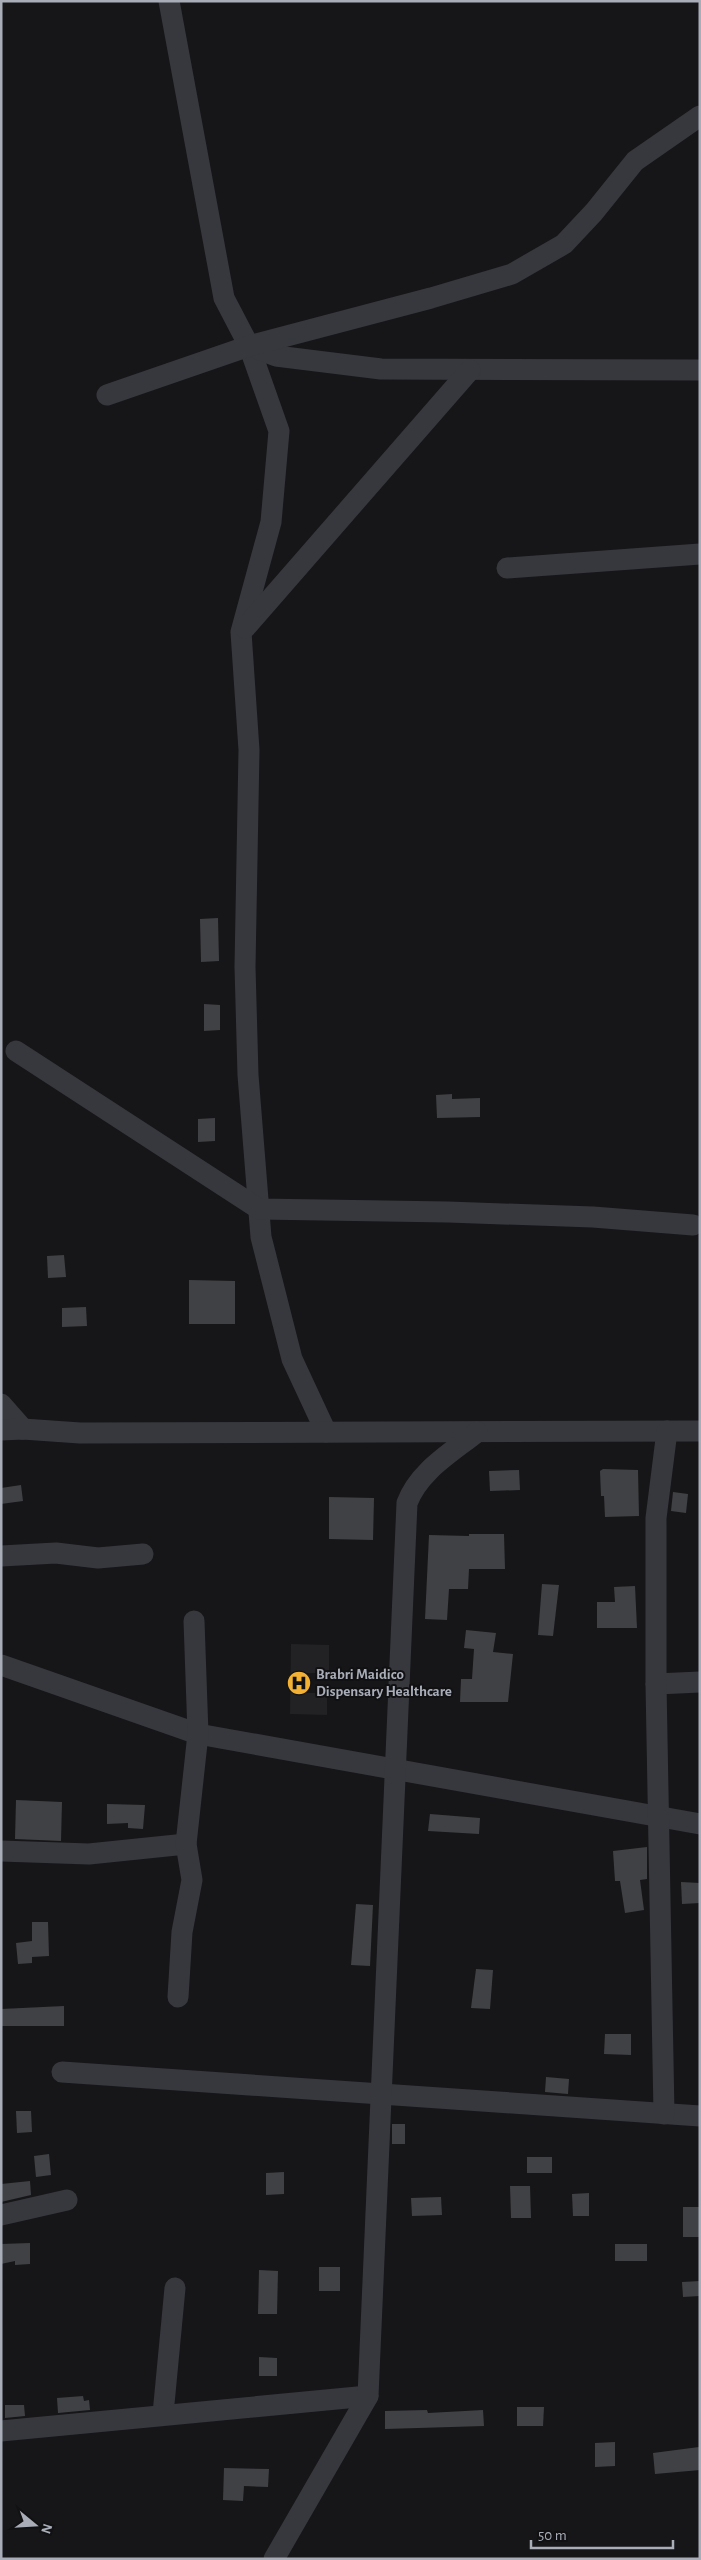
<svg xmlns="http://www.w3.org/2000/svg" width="701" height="2560" viewBox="0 0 701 2560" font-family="'Alegreya Sans',sans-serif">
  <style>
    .built { fill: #222225 }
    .building { fill: #404145 }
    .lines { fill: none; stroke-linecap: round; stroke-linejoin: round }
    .minor { stroke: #37383d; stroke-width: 21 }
    .labels { text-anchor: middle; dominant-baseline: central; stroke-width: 4; stroke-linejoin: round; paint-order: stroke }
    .poi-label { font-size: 15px; font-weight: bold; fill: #a8adb8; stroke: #111113; text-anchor: start }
  </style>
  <rect width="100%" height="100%" fill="#161618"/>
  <polygon class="built" points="291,1644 329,1645 329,1673 307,1673 307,1693 327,1693 327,1715 290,1714"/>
  <g class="building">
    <polygon points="218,918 219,961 201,962 200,919"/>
    <polygon points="204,1004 220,1005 220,1030 204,1031"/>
    <polygon points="452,1094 452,1099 480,1098 480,1117 437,1118 436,1095"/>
    <polygon points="215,1118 215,1141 198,1142 198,1119"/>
    <polygon points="64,1255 66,1277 48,1278 47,1256"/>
    <polygon points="189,1280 235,1281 235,1324 189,1324"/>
    <polygon points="86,1307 87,1326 62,1327 62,1308"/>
    <polygon points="603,1469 638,1470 639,1516 605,1517 604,1496 601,1496 600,1471"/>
    <polygon points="519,1470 520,1490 490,1491 489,1471"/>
    <polygon points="21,1485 23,1501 1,1504 1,1488"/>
    <polygon points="673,1492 688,1494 686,1513 671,1511"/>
    <polygon points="329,1497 374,1498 373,1540 329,1539"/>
    <polygon points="469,1534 504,1534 505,1569 469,1569 468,1589 449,1589 447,1620 425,1619 429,1535 469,1536"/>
    <polygon points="542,1584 559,1585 553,1636 538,1635"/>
    <polygon points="635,1586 637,1628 597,1628 597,1602 615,1602 614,1587"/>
    <polygon points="466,1630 496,1633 493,1652 513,1654 508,1702 460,1702 461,1679 472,1679 474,1649 464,1648"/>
    <polygon points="16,1800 62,1802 61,1841 15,1839"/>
    <polygon points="107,1804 145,1805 143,1829 128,1828 128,1823 107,1824"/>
    <polygon points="430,1814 480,1818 479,1834 428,1831"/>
    <polygon points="647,1847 647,1879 640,1880 644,1910 625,1913 620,1881 615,1881 613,1851"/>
    <polygon points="681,1882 700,1883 700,1903 682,1904"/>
    <polygon points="356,1904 373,1905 370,1966 351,1965"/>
    <polygon points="32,1922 48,1922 49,1956 32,1957 32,1963 18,1964 16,1943 32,1941"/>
    <polygon points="476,1969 493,1970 490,2009 471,2008"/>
    <polygon points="64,2006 64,2026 1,2026 1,2009"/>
    <polygon points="605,2034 631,2034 631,2055 604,2054"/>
    <polygon points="546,2077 569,2079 568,2094 545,2092"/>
    <polygon points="16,2111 31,2111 32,2132 17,2133"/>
    <rect x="392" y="2124" width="13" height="20"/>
    <polygon points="49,2154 51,2175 36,2177 34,2156"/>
    <rect x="527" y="2157" width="25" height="16"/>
    <polygon points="284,2172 284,2194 266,2195 266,2173"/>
    <polygon points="30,2181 31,2195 1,2202 1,2184"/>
    <polygon points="510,2186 530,2186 531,2218 511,2218"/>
    <polygon points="589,2193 589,2216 573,2216 572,2194"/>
    <polygon points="441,2197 442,2215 412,2216 411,2198"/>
    <rect x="683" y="2207" width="17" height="30"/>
    <polygon points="30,2243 30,2264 15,2265 15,2261 1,2264 1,2244"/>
    <rect x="615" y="2244" width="32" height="17"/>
    <rect x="319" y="2267" width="21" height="24"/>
    <polygon points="259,2270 278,2271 277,2314 258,2314"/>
    <polygon points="700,2281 700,2296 683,2297 682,2282"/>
    <polygon points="259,2357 277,2358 277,2376 259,2376"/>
    <polygon points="83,2396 84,2401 89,2400 90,2410 58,2413 57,2398"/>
    <polygon points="5,2405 24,2405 25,2416 5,2418"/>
    <polygon points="517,2407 544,2407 543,2426 517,2426"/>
    <polygon points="427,2410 428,2413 483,2410 484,2426 385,2429 385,2411"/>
    <polygon points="615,2442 615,2466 595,2467 595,2443"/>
    <polygon points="699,2447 700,2470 655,2474 653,2453"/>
    <polygon points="224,2468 269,2469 268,2487 244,2486 243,2501 223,2500"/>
  </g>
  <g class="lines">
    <g class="minor">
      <polyline points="169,1 224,298 249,346 279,431 271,522 241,632 249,750 245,967 248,1075 261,1237 292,1359 326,1432"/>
      <polyline points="249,346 276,356 381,369 700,370"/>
      <polyline points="107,395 249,346 431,298 512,274 564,244 594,212 635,161 700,116"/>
      <polyline points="507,568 700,554"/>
      <polyline points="245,628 470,370"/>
      <polyline points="16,1051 259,1209 448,1212 593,1217 693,1225"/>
      <polyline points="1,1404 23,1429"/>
      <polyline points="1,1430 23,1429 80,1433 700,1431"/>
      <polyline points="1,1556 56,1553 98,1558 143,1554"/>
      <polyline points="1,1665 198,1734 700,1824"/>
      <polyline points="656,1684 700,1682"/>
      <polyline points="1,1851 89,1854 186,1844"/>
      <polyline points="178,1997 182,1932 192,1880 186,1844 198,1734 194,1621"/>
      <polyline points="62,2072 700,2116"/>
      <polyline points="664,2114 656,1684 656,1518 667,1431"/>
      <polyline points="1,2215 67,2200"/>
      <polyline points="163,2414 175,2288"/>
      <polyline points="1,2431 368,2396"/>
      <path d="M274,2559L368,2396L407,1503C419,1471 451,1453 477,1432"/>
    </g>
  </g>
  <defs>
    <g id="hospital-disc" transform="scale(1.25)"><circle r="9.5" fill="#f2b134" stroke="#111113"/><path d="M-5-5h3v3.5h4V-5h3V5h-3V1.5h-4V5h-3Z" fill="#111"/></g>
  </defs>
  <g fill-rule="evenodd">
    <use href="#hospital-disc" x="299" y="1683"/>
  </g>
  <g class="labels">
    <g class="poi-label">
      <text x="316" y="1674">Brabri Maidico<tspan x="316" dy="17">Dispensary Healthcare</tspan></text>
    </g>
  </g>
  <rect width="701" height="2560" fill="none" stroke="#a8adb8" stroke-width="5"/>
  <g transform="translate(35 2525) rotate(108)" stroke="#111113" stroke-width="4" paint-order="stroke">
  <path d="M0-4L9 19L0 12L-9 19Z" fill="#a8adb8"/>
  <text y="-8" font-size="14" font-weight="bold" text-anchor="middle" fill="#a8adb8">N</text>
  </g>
  <path d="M531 2540v8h142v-8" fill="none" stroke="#a8adb8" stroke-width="2.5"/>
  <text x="538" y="2540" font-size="15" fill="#a8adb8" stroke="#111113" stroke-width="4" paint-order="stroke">50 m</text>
</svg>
